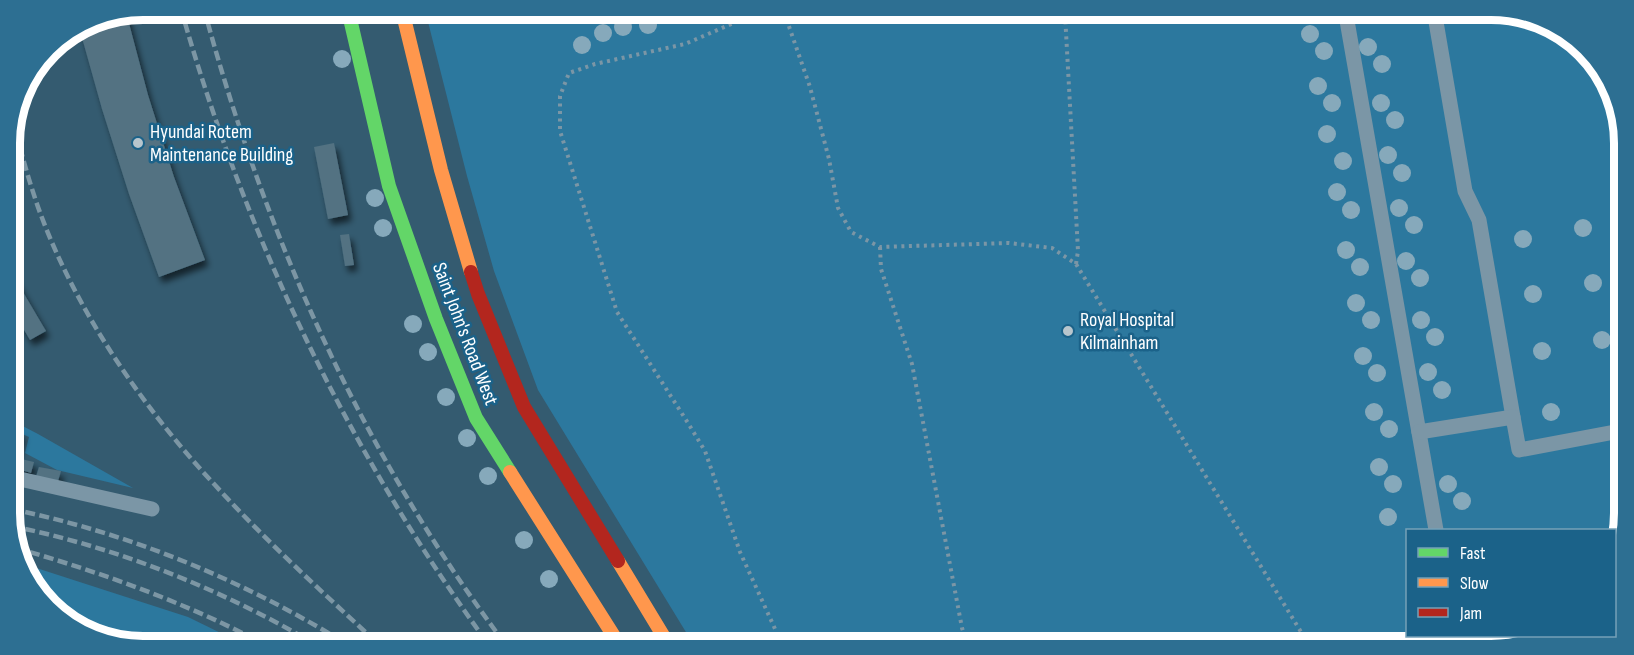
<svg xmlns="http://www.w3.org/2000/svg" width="1634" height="655" viewBox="0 0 1634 655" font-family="'Sofia Sans Condensed',sans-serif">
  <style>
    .green { fill: #2c789e }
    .building { fill: #527282; filter: url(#shadow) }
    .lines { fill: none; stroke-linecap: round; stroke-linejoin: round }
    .path { stroke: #7b96a6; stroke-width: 4; stroke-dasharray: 3 4.5; stroke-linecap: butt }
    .lane { stroke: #7b96a6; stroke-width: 15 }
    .fast { stroke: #63d668; stroke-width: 14 }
    .slow { stroke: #ff974d; stroke-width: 14 }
    .jam { stroke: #b3261e; stroke-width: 14 }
    .rail { stroke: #7c96a4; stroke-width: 4.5; stroke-dasharray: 10 4.5; stroke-linecap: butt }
    .tree { fill: #86a9bb }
    .poi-dot { fill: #b8c6cd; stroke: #1b6289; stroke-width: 2 }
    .labels { text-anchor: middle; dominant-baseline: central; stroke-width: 5; stroke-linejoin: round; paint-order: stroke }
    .poi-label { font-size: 20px; fill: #fff; stroke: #1b6289; text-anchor: start }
    .street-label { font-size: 20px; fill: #fff; stroke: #1b6289 }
    .rim { fill: none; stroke: #fff; stroke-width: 8 }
  </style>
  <defs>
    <filter id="shadow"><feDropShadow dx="3.5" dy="6" stdDeviation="3" flood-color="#0009"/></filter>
  </defs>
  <rect width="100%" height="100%" fill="#345b70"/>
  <g class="green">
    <polygon points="425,10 1535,16 1597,61 1624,125 1618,533 1615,534 1614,530 1408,530 1408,636 1516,636 1517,639 1500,646 692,642 538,390 494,271 467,176"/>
    <polygon points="11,420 38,434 133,488 57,470 25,453 29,437 11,429"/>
    <polygon points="24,564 188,617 233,639 99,639 42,600"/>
  </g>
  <g class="building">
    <polygon points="126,12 148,95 174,177 205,260 159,277 129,194 102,109 79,27 92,19"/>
    <polygon points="334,143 348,215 328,219 314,147"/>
    <polygon points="349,234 354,265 345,266 340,235"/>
    <polygon points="10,270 46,331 30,340 10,306"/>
    <polygon points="11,429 22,433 12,468 11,467"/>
    <polygon points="21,459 34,462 31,473 18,469"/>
    <polygon points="39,467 61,471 58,481 36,477"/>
    <polygon points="1618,538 1618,556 1614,560 1614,539"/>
  </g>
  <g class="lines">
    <g class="path">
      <polyline points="759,12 685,44 595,64 569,73 560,96 560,131 617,312 688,423 705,451 740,552 781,642"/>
      <polyline points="784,12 810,87 829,159 838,208 851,232 880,247 1009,243 1052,248 1076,264 1309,645"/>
      <polyline points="1065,14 1078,251 1076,264"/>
      <polyline points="880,247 881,269 912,364 962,628 967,643"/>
      <polyline points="1169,644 1178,636 1303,635"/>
    </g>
    <g class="lane">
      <polyline points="1346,15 1436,530"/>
      <polyline points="1435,16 1465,191 1479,220 1513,417"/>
      <polyline points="1419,432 1513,417 1519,450 1620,431"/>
      <polyline points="11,477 152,509"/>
      <polyline points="1454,636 1456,646"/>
    </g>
    <polyline class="fast" points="348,10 389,186 436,319 476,418 510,472"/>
    <g class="slow">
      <polyline points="402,10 441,170 471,272"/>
      <polyline points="510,472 617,641"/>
      <polyline points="618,561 667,642"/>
    </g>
    <polyline class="jam" points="471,272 478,294 524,407 618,561"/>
    <g class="rail">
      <path d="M181,9C245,235 348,451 486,641"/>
      <path d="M204,9C265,235 362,453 503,641"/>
      <path d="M13,119C20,149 28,178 38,207C74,308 142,407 215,485C265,540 320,590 374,640"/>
      <path d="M11,509C128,533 238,578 340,640"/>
      <path d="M11,526C115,547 216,587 308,640"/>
      <path d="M16,548C99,572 179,600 256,640"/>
    </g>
  </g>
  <g class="tree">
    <circle cx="648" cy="25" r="9"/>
    <circle cx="623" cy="27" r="9"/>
    <circle cx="603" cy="33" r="9"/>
    <circle cx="1310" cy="34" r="9"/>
    <circle cx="582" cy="45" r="9"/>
    <circle cx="1368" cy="47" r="9"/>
    <circle cx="1324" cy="51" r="9"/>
    <circle cx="342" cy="59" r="9"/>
    <circle cx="1382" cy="64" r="9"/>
    <circle cx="1318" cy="86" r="9"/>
    <circle cx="1332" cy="103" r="9"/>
    <circle cx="1381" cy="103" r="9"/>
    <circle cx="1395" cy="120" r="9"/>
    <circle cx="1327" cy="134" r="9"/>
    <circle cx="1388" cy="155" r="9"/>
    <circle cx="1343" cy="161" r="9"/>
    <circle cx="1402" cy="173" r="9"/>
    <circle cx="1337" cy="192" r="9"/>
    <circle cx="375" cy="198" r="9"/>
    <circle cx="1399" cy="208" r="9"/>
    <circle cx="1351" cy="210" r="9"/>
    <circle cx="1414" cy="225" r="9"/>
    <circle cx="383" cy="228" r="9"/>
    <circle cx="1583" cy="228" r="9"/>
    <circle cx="1523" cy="239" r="9"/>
    <circle cx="1346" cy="250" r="9"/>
    <circle cx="1406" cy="261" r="9"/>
    <circle cx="1360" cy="267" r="9"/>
    <circle cx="1420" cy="278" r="9"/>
    <circle cx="1593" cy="283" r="9"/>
    <circle cx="1533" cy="294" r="9"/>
    <circle cx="1356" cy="303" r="9"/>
    <circle cx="1371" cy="320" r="9"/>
    <circle cx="1421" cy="320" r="9"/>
    <circle cx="413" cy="324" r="9"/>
    <circle cx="1435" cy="337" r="9"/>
    <circle cx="1602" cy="340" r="9"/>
    <circle cx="1542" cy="351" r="9"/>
    <circle cx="428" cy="352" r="9"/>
    <circle cx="1363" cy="356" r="9"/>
    <circle cx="1428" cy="372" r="9"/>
    <circle cx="1377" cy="373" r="9"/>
    <circle cx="1442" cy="390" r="9"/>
    <circle cx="446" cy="397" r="9"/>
    <circle cx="1374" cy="412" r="9"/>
    <circle cx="1551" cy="412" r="9"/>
    <circle cx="1389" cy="429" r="9"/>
    <circle cx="467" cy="438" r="9"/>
    <circle cx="1379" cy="467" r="9"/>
    <circle cx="488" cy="476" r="9"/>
    <circle cx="1393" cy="484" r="9"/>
    <circle cx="1448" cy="484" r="9"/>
    <circle cx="1462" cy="501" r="9"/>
    <circle cx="1388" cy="517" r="9"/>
    <circle cx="524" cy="540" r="9"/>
    <circle cx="549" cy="579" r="9"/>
  </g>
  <g class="poi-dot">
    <circle cx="138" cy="143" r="6"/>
    <circle cx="1068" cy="331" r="6"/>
  </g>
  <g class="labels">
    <g class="poi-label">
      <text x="150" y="132">Hyundai Rotem<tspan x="150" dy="23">Maintenance Building</tspan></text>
      <text x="1080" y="320">Royal Hospital<tspan x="1080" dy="23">Kilmainham</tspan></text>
    </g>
    <g class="street-label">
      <text transform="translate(465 334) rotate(69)">Saint John's Road West</text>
    </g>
  </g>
  <path d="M0 0H1634V655H0ZM143 20H1491A123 123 0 0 1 1614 143V513A123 123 0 0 1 1491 636H143A123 123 0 0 1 20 513V143A123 123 0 0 1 143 20Z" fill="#2d6f92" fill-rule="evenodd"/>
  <path class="rim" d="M143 20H1491A123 123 0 0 1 1614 143V513A123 123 0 0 1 1491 636H143A123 123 0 0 1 20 513V143A123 123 0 0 1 143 20Z"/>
  <rect x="1406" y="529" width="210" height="108" fill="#1b6289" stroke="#76a1b8" stroke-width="1.5"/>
  <rect x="1418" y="548" width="30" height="9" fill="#63d668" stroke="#76a1b8" stroke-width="1.5"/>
  <text x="1460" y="559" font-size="18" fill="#ffffff">Fast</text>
  <rect x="1418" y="578" width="30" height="9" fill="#ff974d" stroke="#76a1b8" stroke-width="1.5"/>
  <text x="1460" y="589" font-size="18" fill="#ffffff">Slow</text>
  <rect x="1418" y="608" width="30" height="9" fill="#b3261e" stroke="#76a1b8" stroke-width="1.5"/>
  <text x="1460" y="619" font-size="18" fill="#ffffff">Jam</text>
</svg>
